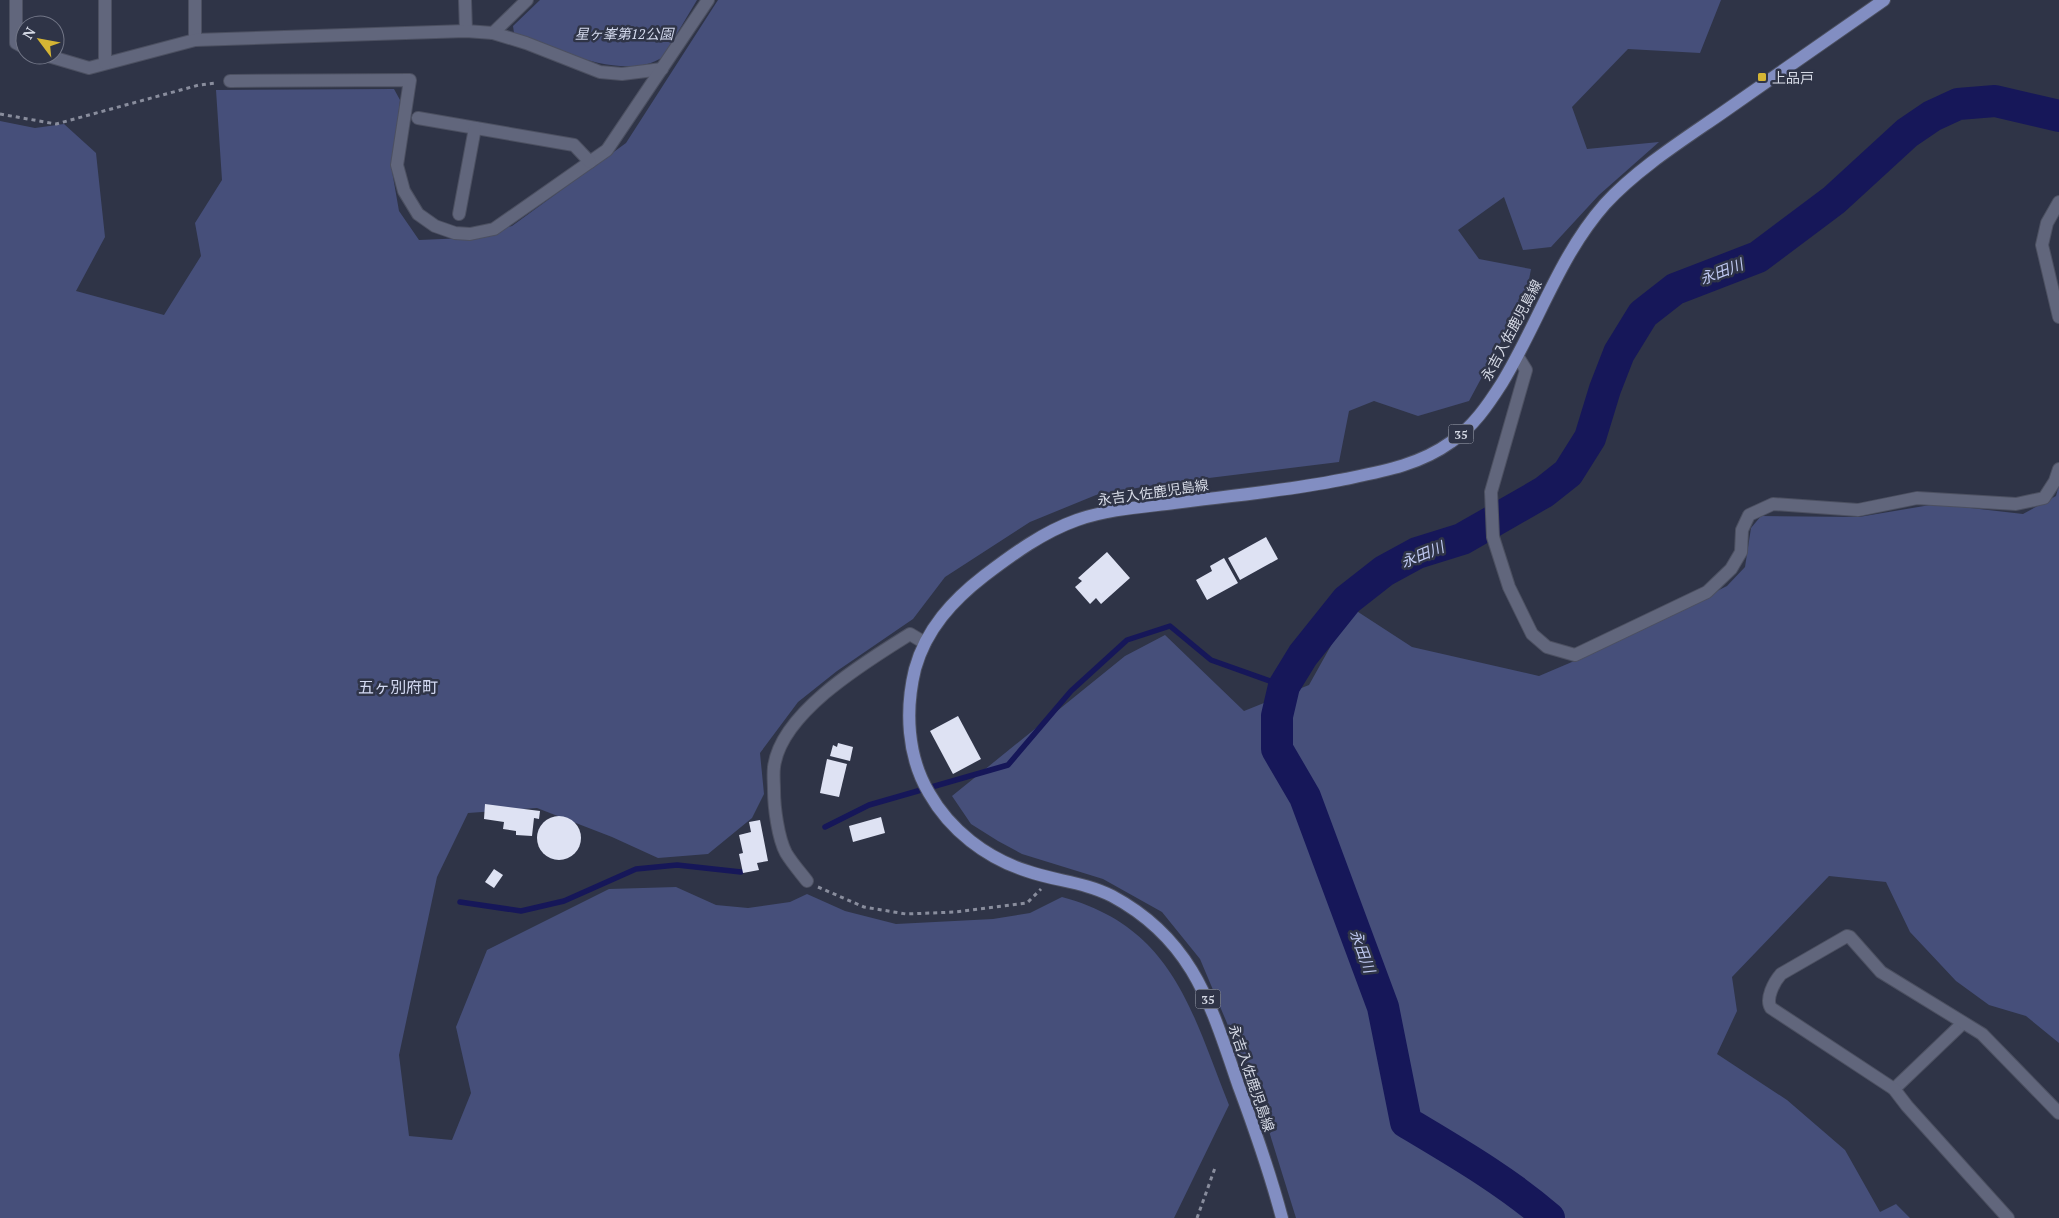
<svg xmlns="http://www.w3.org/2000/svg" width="2059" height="1218" viewBox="0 0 2059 1218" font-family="'PT Serif','Noto Sans JP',serif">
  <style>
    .green { fill: #464f7a }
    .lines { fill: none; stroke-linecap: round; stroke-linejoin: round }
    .stream { stroke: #161759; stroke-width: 5.5 }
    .river { stroke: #161759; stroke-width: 32 }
    .building { fill: #dee2f3 }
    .street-casing { stroke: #4c5061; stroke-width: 14 }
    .primary-casing { stroke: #4c5061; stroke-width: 14 }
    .path { stroke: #898d9d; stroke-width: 3; stroke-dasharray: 4 4; stroke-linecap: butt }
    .street { stroke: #61667c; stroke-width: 12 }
    .primary { stroke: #828ec2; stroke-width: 12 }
    .poi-dot { fill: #d5b534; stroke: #2f3447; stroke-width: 2 }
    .labels { text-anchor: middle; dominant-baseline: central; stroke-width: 5; stroke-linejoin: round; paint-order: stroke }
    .shield { fill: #2f3447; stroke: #a4a8b6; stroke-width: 1 }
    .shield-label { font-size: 12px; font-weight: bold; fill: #d6dae6 }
    .park-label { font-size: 14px; font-style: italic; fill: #d2d8ec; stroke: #2f3447 }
    .poi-label { font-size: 14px; fill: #d6dae6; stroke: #2f3447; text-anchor: start }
    .street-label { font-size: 14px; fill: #d6dae6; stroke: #2f3447 }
    .water-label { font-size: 15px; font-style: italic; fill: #c0caf3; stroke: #2f3447 }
    .quarter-label { font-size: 16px; fill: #d3d9f2; stroke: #2f3447 }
  </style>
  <rect width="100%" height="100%" fill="#2f3447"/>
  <g class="green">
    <path d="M540,0H697L663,57C623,83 554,48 514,33L513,26Z"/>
    <path d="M718,0H1721L1700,53L1628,49L1572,107L1587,149L1659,142L1599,195L1551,247L1523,250L1504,197L1458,230L1479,259L1531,269L1526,295L1469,401L1418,416L1374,401L1349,411L1339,462L1160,484L1096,495L1030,522L945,577L913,619L837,671L798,702L760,753L764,794L752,818L708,854L658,858L612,837L537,808L468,813L437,877L399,1055L409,1136L452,1140L471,1093L456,1027L487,950L609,889L676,887L716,905L748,908L790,902L807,894L845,911L896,924L993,919L1030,913L1062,897C1173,927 1191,1010 1229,1105L1174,1218H0V121L35,128L64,124L96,153L105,237L76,291L164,315L201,256L195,223L222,180L216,90L394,89L400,100L392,171L399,211L419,240L466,238L512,226L626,143Z"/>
    <polygon points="2059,485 2059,1043 2026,1016 1989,1005 1956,981 1910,932 1886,882 1829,876 1732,977 1737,1011 1717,1054 1787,1100 1845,1150 1880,1212 1896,1204 1910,1218 1296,1218 1259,1099 1200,959 1162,912 1103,879 1022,854 998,841 971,824 952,796 1125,656 1165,635 1244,711 1309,685 1352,608 1412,647 1539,676 1586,656 1727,586 1745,567 1751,528 1761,516 1859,517 1936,504 2023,514 2056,496"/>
  </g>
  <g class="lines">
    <g class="stream">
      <polyline points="825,827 869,805 1008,765 1071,691 1127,640 1170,626 1211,660 1284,686"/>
      <polyline points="460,902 521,911 564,901 636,869 677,865 741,872"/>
    </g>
    <path class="river" d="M1549,1218C1505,1180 1456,1152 1406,1122L1383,1007L1305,797L1277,749V716L1284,686L1303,655L1347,600L1384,571L1417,553L1462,539L1544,492L1568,473L1590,438L1605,389L1619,353L1643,314L1675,289L1758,257L1834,200L1907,133L1932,116L1958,104L1995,101L2059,116"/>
  </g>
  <g class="building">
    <polygon points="1266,537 1278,559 1240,580 1228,558"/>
    <polygon points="1107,552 1130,578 1101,604 1096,598 1090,604 1075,587 1082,581 1078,578"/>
    <polygon points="1224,558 1238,583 1207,600 1196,580 1212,571 1210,566"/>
    <polygon points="958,716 981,759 953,774 930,731"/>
    <polygon points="838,743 853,747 850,761 830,756 833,745 837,747"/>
    <polygon points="827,759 847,764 839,797 820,793"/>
    <polygon points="485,804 540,811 539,819 534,818 532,836 516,835 516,831 503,829 504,822 484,819"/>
    <circle cx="559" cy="838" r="22"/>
    <polygon points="881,817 885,833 853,842 849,826"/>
    <polygon points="760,820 768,861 757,863 759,870 743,873 739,854 743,853 739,835 751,832 749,822"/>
    <polygon points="494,869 503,875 494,888 485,882"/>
  </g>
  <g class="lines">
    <g class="street-casing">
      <g id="street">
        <polyline points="16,0 16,43 25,48"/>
        <polyline points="195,0 195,40"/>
        <polyline points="465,0 466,31"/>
        <polyline points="493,33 527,0"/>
        <polyline points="45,55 89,68 195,40 466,31 493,33 526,43 600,72 622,74 662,69"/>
        <polyline points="105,63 105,0"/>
        <polyline points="230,81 410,80 397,165 404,191 418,214 435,226 455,233 470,234 494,229 607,150 708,0"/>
        <polyline points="418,118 574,145 590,162"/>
        <polyline points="2059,202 2047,223 2042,245 2059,317"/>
        <polyline points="459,214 475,128"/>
        <polyline points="1518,357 1526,370 1491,492 1493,537 1509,587 1532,634 1547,647 1575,655 1707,592 1731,569 1741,552 1742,530 1749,515 1773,504 1858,510 1917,498 2016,504 2044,498 2055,481 2059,469"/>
        <path d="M807,881C800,872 792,863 786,853C778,838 774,807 774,790C774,783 773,775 774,767C781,712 867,661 910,634L925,643"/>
        <polyline points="1894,1089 1963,1023"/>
        <path d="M2008,1218L1907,1106L1894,1089L1771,1008C1765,999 1774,982 1781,974L1847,936L1850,937L1881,972L1982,1034L2059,1113"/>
      </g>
    </g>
    <g class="primary-casing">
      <path id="primary" d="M1282,1218C1270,1173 1255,1130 1239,1087C1211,1006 1194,940 1112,896C1085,882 1055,881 1027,871C986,858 950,830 929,793C907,756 905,710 915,669C926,629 953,600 984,576C1013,554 1043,532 1077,520C1108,509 1142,507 1174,503C1229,496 1285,491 1340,480C1379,472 1418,466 1451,442C1473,427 1488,405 1502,383C1538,324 1559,256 1605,204C1637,169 1683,140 1722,113C1776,75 1830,38 1884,0"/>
    </g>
    <g class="path">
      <polyline points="0,114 56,124 199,85 216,83"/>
      <polyline points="818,887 864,907 906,914 955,912 1027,903 1041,889"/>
      <polyline points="1197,1218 1215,1168"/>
    </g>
    <use href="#street" class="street"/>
    <use href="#primary" class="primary"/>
  </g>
  <rect class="poi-dot" x="1757" y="72" width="10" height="10" rx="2.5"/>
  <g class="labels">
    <g class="shield">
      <rect x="1448.5" y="424.5" width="25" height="19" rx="4"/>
      <rect x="1195.5" y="989.5" width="25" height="19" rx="4"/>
    </g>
    <g class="shield-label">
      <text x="1461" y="434">35</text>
      <text x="1208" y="999">35</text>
    </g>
    <g class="park-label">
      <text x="624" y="33">星ヶ峯第12公園</text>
    </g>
    <g class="poi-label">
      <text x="1772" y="77">上品戸</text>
    </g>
    <g class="street-label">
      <text transform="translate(1511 330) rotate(-62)">永吉入佐鹿児島線</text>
      <text transform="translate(1153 492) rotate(-8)">永吉入佐鹿児島線</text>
      <text transform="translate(1252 1078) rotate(71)">永吉入佐鹿児島線</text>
    </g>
    <g class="water-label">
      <text transform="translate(1721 271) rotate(-21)">永田川</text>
      <text transform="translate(1422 554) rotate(-22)">永田川</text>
      <text transform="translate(1363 951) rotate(70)">永田川</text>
    </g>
    <g class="quarter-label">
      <text x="398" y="687">五ヶ別府町</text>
    </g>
  </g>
  <g transform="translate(40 40) rotate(302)"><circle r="24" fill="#2f3447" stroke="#727687"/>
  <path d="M0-4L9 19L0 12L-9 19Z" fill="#d5b534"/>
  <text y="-8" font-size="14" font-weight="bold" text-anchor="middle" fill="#d6dae6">N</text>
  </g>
</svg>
